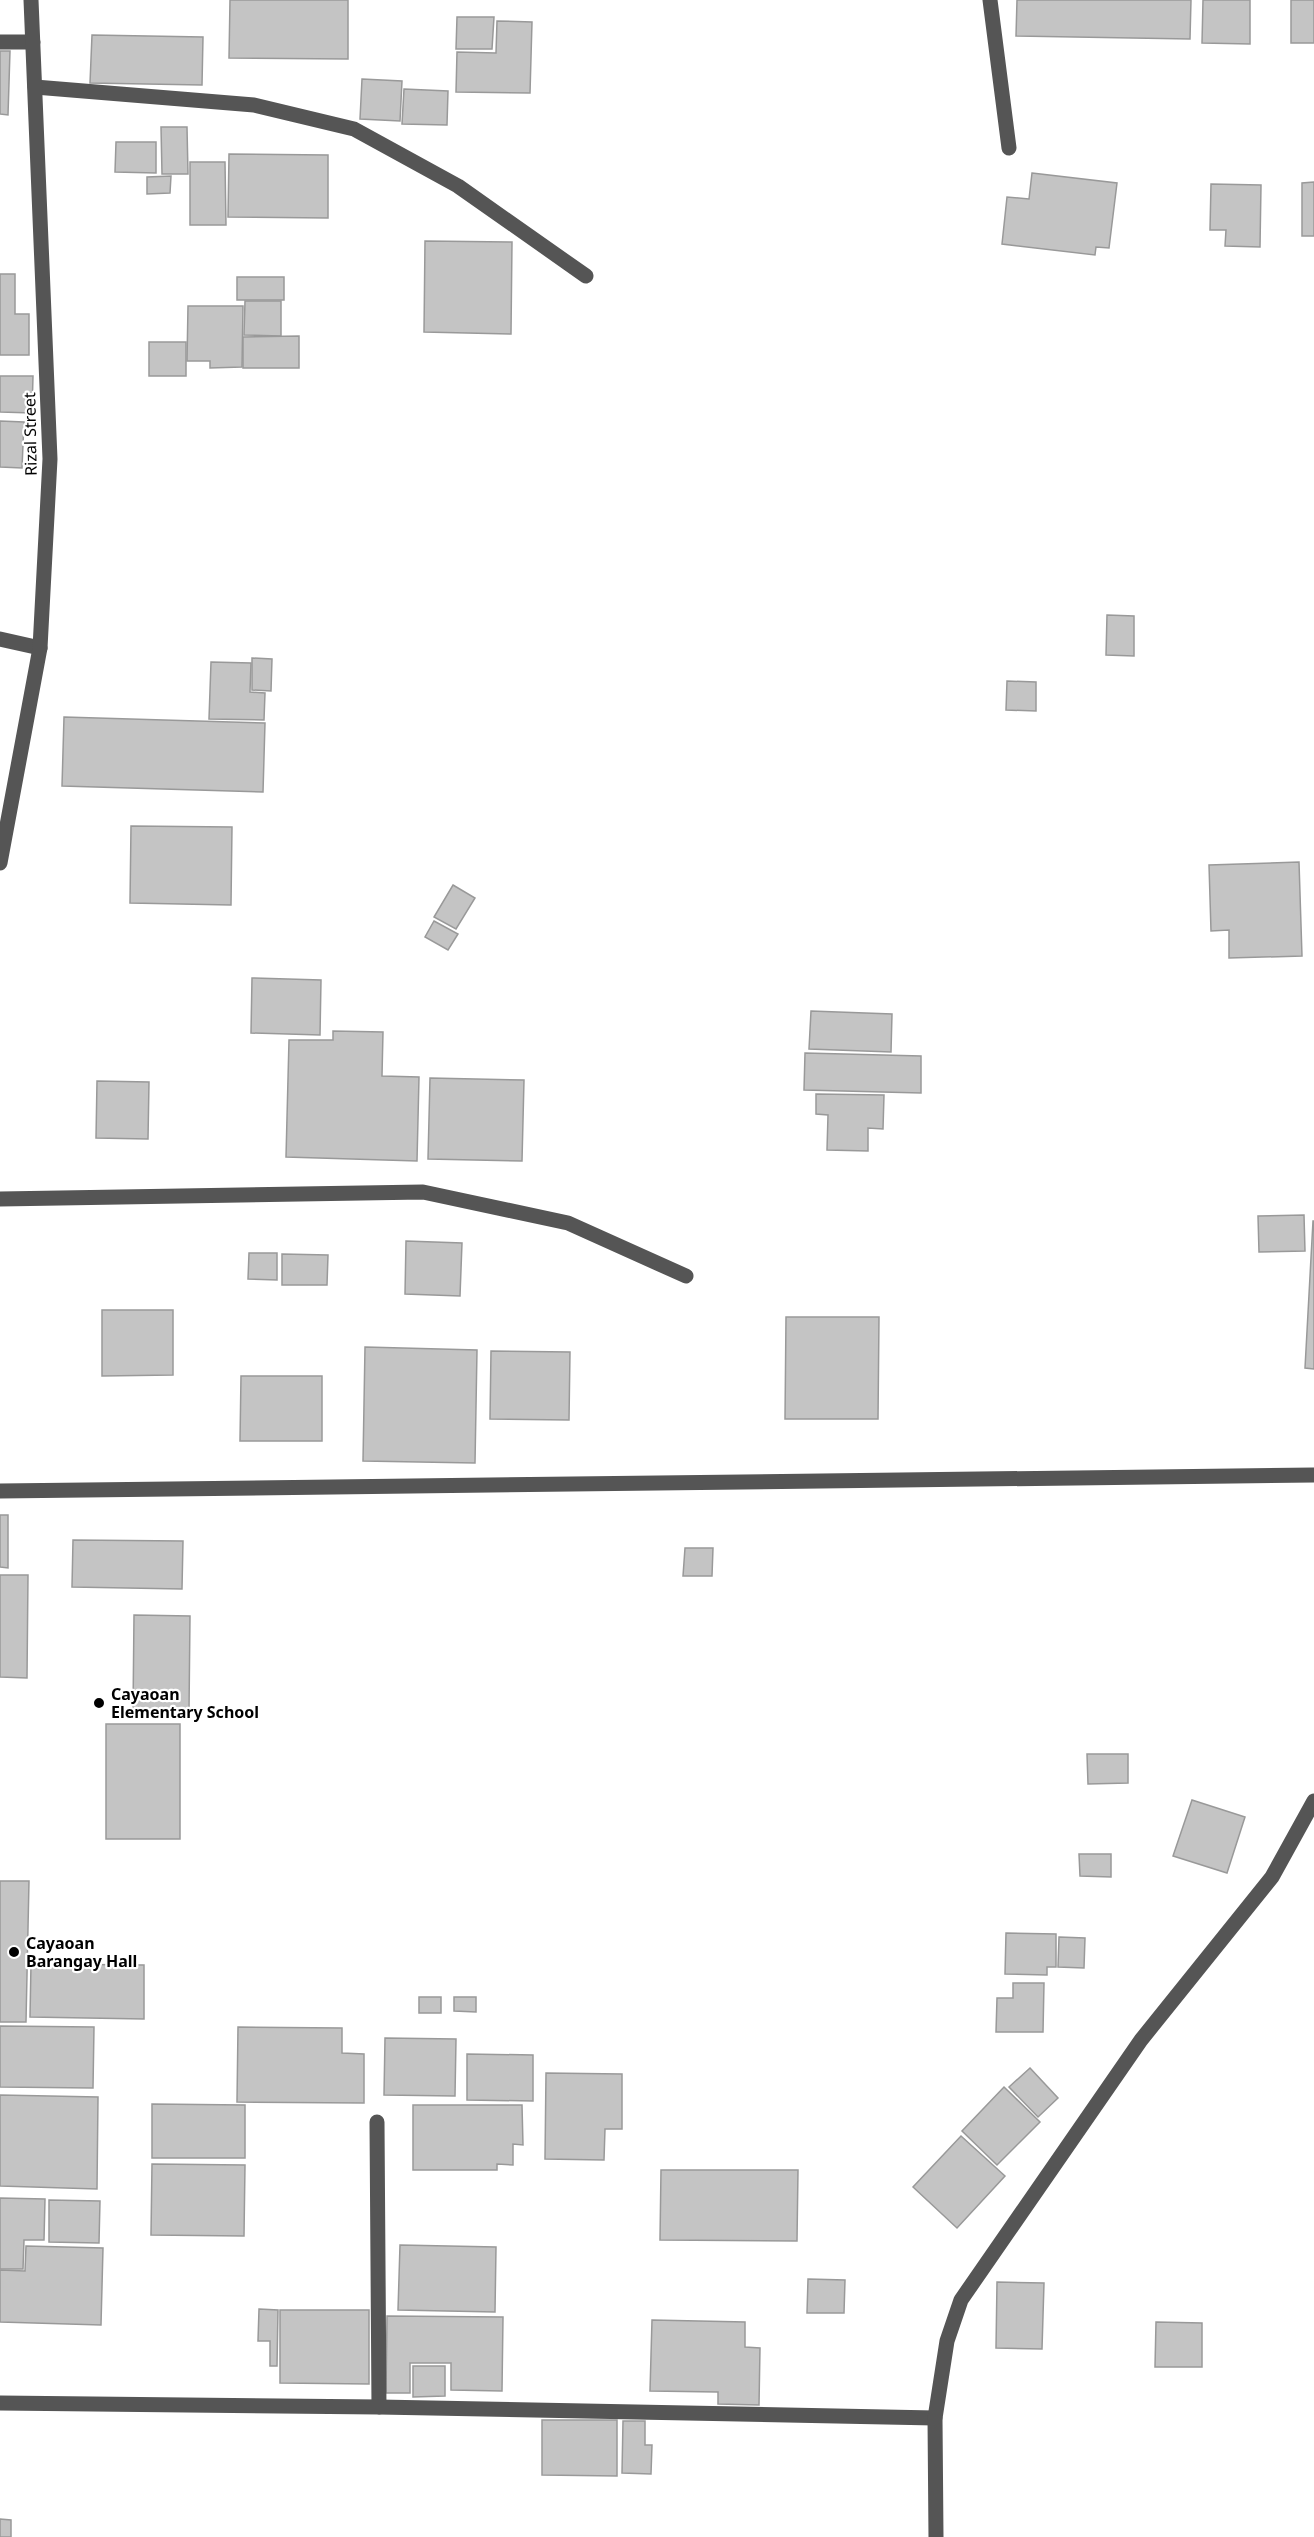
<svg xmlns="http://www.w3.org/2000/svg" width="1314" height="2537" viewBox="0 0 1314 2537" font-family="'Noto Sans',sans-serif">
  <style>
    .building { fill: #c4c4c4; stroke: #999; stroke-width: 1.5 }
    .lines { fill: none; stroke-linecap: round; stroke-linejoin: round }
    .minor { stroke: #555; stroke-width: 15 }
    .poi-dot { fill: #000; stroke: #fff; stroke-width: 2 }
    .labels { text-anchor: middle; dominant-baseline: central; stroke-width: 4.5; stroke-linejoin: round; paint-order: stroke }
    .street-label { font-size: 16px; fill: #000; stroke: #fff }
    .poi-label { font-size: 16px; font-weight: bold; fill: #000; stroke: #fff; text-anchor: start }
  </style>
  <rect width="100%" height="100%" fill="#fff"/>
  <g class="building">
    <polygon points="230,0 348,0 348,59 229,58"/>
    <polygon points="1017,0 1191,0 1190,39 1016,36"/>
    <polygon points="1203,0 1250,0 1250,44 1202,43"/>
    <rect x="1291" y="0" width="23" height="43"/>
    <polygon points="457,17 494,17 492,49 456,49"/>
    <polygon points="497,21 532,22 530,93 456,92 457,52 496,53"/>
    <polygon points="92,35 203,37 202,85 90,83"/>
    <polygon points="0,51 10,51 8,115 0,114"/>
    <polygon points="362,79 402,81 400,121 360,119"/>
    <polygon points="404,89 448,91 447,125 402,124"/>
    <polygon points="161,127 187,127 188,174 162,174"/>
    <polygon points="116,142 156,142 156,173 115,172"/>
    <polygon points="229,154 328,155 328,218 228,217"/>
    <polygon points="190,162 225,162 226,225 190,225"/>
    <polygon points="1032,173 1117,183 1109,248 1096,247 1095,255 1002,244 1007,197 1029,199"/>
    <polygon points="171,176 170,193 147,194 147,177"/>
    <polygon points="1314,182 1314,236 1302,236 1302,183"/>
    <polygon points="1211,184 1261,185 1260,247 1225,246 1226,230 1210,230"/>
    <polygon points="425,241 512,242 511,334 424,332"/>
    <polygon points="0,274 15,274 15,314 29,314 29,355 0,355"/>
    <rect x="237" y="277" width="47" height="23"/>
    <polygon points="245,301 281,301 281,336 244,335"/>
    <polygon points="188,306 243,306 242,367 210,368 210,361 187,361"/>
    <polygon points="299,336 299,368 243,368 243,337"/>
    <rect x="149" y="342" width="37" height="34"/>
    <polygon points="0,376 33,376 32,413 0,412"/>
    <polygon points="0,421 24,422 22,468 0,467"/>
    <polygon points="1107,615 1134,616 1134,656 1106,655"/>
    <polygon points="252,658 272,659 271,691 252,690"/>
    <polygon points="211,662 251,663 250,692 265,693 264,720 209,719"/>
    <polygon points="1007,681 1036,682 1036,711 1006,710"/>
    <polygon points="64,717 265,723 263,792 62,786"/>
    <polygon points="131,826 232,827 231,905 130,903"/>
    <polygon points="1299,862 1302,956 1229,958 1229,930 1211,931 1209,865"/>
    <polygon points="453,885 475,898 456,929 434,917"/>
    <polygon points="434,921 458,934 448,950 425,937"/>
    <polygon points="252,978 321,980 320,1035 251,1033"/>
    <polygon points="811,1011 892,1014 891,1052 809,1049"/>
    <polygon points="333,1031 383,1032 382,1076 419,1077 417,1161 286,1157 289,1040 333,1040"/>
    <polygon points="805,1053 921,1056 921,1093 804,1090"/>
    <polygon points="430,1078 524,1080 522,1161 428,1159"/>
    <polygon points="97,1081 149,1082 148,1139 96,1138"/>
    <polygon points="816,1094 884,1095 883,1129 868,1128 868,1151 827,1150 828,1115 816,1114"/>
    <polygon points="1304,1215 1305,1251 1259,1252 1258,1216"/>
    <polygon points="1313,1221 1314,1221 1314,1369 1305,1368"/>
    <polygon points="406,1241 462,1243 460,1296 405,1294"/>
    <polygon points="249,1253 277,1253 277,1280 248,1279"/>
    <polygon points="282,1254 328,1255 327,1285 282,1285"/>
    <polygon points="102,1310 173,1310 173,1375 102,1376"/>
    <polygon points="786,1317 879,1317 878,1419 785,1419"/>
    <polygon points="365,1347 477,1350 475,1463 363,1461"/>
    <polygon points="491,1351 570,1352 569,1420 490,1419"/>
    <polygon points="241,1376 322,1376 322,1441 240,1441"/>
    <polygon points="0,1515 8,1515 8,1568 0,1567"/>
    <polygon points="73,1540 183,1541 182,1589 72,1587"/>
    <polygon points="685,1548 713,1548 712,1576 683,1576"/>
    <polygon points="0,1575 28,1575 27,1678 0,1677"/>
    <polygon points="134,1615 190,1616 189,1711 133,1710"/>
    <rect x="106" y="1724" width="74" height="115"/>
    <polygon points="1087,1754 1128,1754 1128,1783 1088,1784"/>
    <polygon points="1192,1800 1245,1817 1227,1873 1173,1856"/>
    <polygon points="1079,1854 1111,1854 1111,1877 1080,1876"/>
    <polygon points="0,1881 29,1881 26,2022 0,2022"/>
    <polygon points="1006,1933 1056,1934 1056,1967 1047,1967 1047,1975 1005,1974"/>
    <polygon points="1059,1937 1085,1938 1084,1968 1058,1967"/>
    <polygon points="31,1964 144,1965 144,2019 30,2017"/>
    <polygon points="1013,1983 1044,1983 1043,2032 996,2032 997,1998 1013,1998"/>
    <rect x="419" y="1997" width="22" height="16"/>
    <polygon points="454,1997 476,1997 476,2012 454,2011"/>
    <polygon points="0,2026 94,2027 93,2088 0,2087"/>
    <polygon points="238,2027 342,2028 342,2053 364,2054 364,2103 237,2102"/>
    <polygon points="385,2038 456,2039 455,2096 384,2095"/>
    <polygon points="467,2054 533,2055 533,2101 467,2100"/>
    <polygon points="1030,2068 1058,2098 1038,2117 1009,2087"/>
    <polygon points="546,2073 622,2074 622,2129 605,2129 604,2160 545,2159"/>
    <polygon points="1004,2087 1040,2122 997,2165 962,2131"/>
    <polygon points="0,2095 98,2097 97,2189 0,2186"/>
    <polygon points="152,2104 245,2105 245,2158 152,2158"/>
    <polygon points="413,2105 522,2105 523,2145 513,2144 513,2165 497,2164 497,2170 413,2170"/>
    <polygon points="961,2136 1005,2176 957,2228 913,2187"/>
    <polygon points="152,2164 245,2165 244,2236 151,2235"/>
    <polygon points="661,2170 798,2170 797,2241 660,2240"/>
    <polygon points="0,2198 45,2199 44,2240 24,2240 23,2269 0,2269"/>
    <polygon points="49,2200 100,2201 99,2243 49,2242"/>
    <polygon points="400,2245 496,2247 495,2312 398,2310"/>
    <polygon points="26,2246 103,2248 101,2325 0,2322 0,2270 25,2271"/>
    <polygon points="808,2279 845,2280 844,2313 807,2313"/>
    <polygon points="997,2282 1044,2283 1042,2349 996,2348"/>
    <polygon points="259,2309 278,2310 277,2366 270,2366 270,2341 258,2341"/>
    <polygon points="280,2310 369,2310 369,2384 280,2383"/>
    <polygon points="387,2316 503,2317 502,2391 451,2390 451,2363 410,2363 410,2393 386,2393"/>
    <polygon points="652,2320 745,2322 745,2347 760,2348 759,2405 718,2404 718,2392 650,2391"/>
    <polygon points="1156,2322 1202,2323 1202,2367 1155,2367"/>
    <polygon points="413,2366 445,2366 445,2396 413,2397"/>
    <polygon points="542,2420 617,2420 617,2476 542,2475"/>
    <polygon points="623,2421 645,2421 645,2445 652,2445 651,2474 622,2473"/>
    <polygon points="0,2519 11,2520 11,2537 0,2537"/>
  </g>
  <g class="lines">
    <g class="minor">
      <polyline points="990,0 1009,148"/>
      <polyline points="0,42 33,42"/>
      <polyline points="35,87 254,105 354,129 458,186 586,276"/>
      <polyline points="0,639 40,648"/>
      <polyline points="0,863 40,648 50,459 31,0"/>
      <polyline points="0,1199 423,1192 568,1223 686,1276"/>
      <polyline points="0,1491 1314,1475"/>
      <polyline points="377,2122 379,2407"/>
      <polyline points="0,2403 379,2407 935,2418"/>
      <polyline points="936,2537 935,2418 947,2341 961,2300 1141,2040 1272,1877 1314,1801"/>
    </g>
  </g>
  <g class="poi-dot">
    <circle cx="99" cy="1703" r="6"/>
    <circle cx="14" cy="1952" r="6"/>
  </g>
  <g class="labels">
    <g class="street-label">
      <text transform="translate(30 434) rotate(-91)">Rizal Street</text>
    </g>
    <g class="poi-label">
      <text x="111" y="1694">Cayaoan<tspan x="111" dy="18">Elementary School</tspan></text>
      <text x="26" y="1943">Cayaoan<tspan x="26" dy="18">Barangay Hall</tspan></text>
    </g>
  </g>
</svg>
